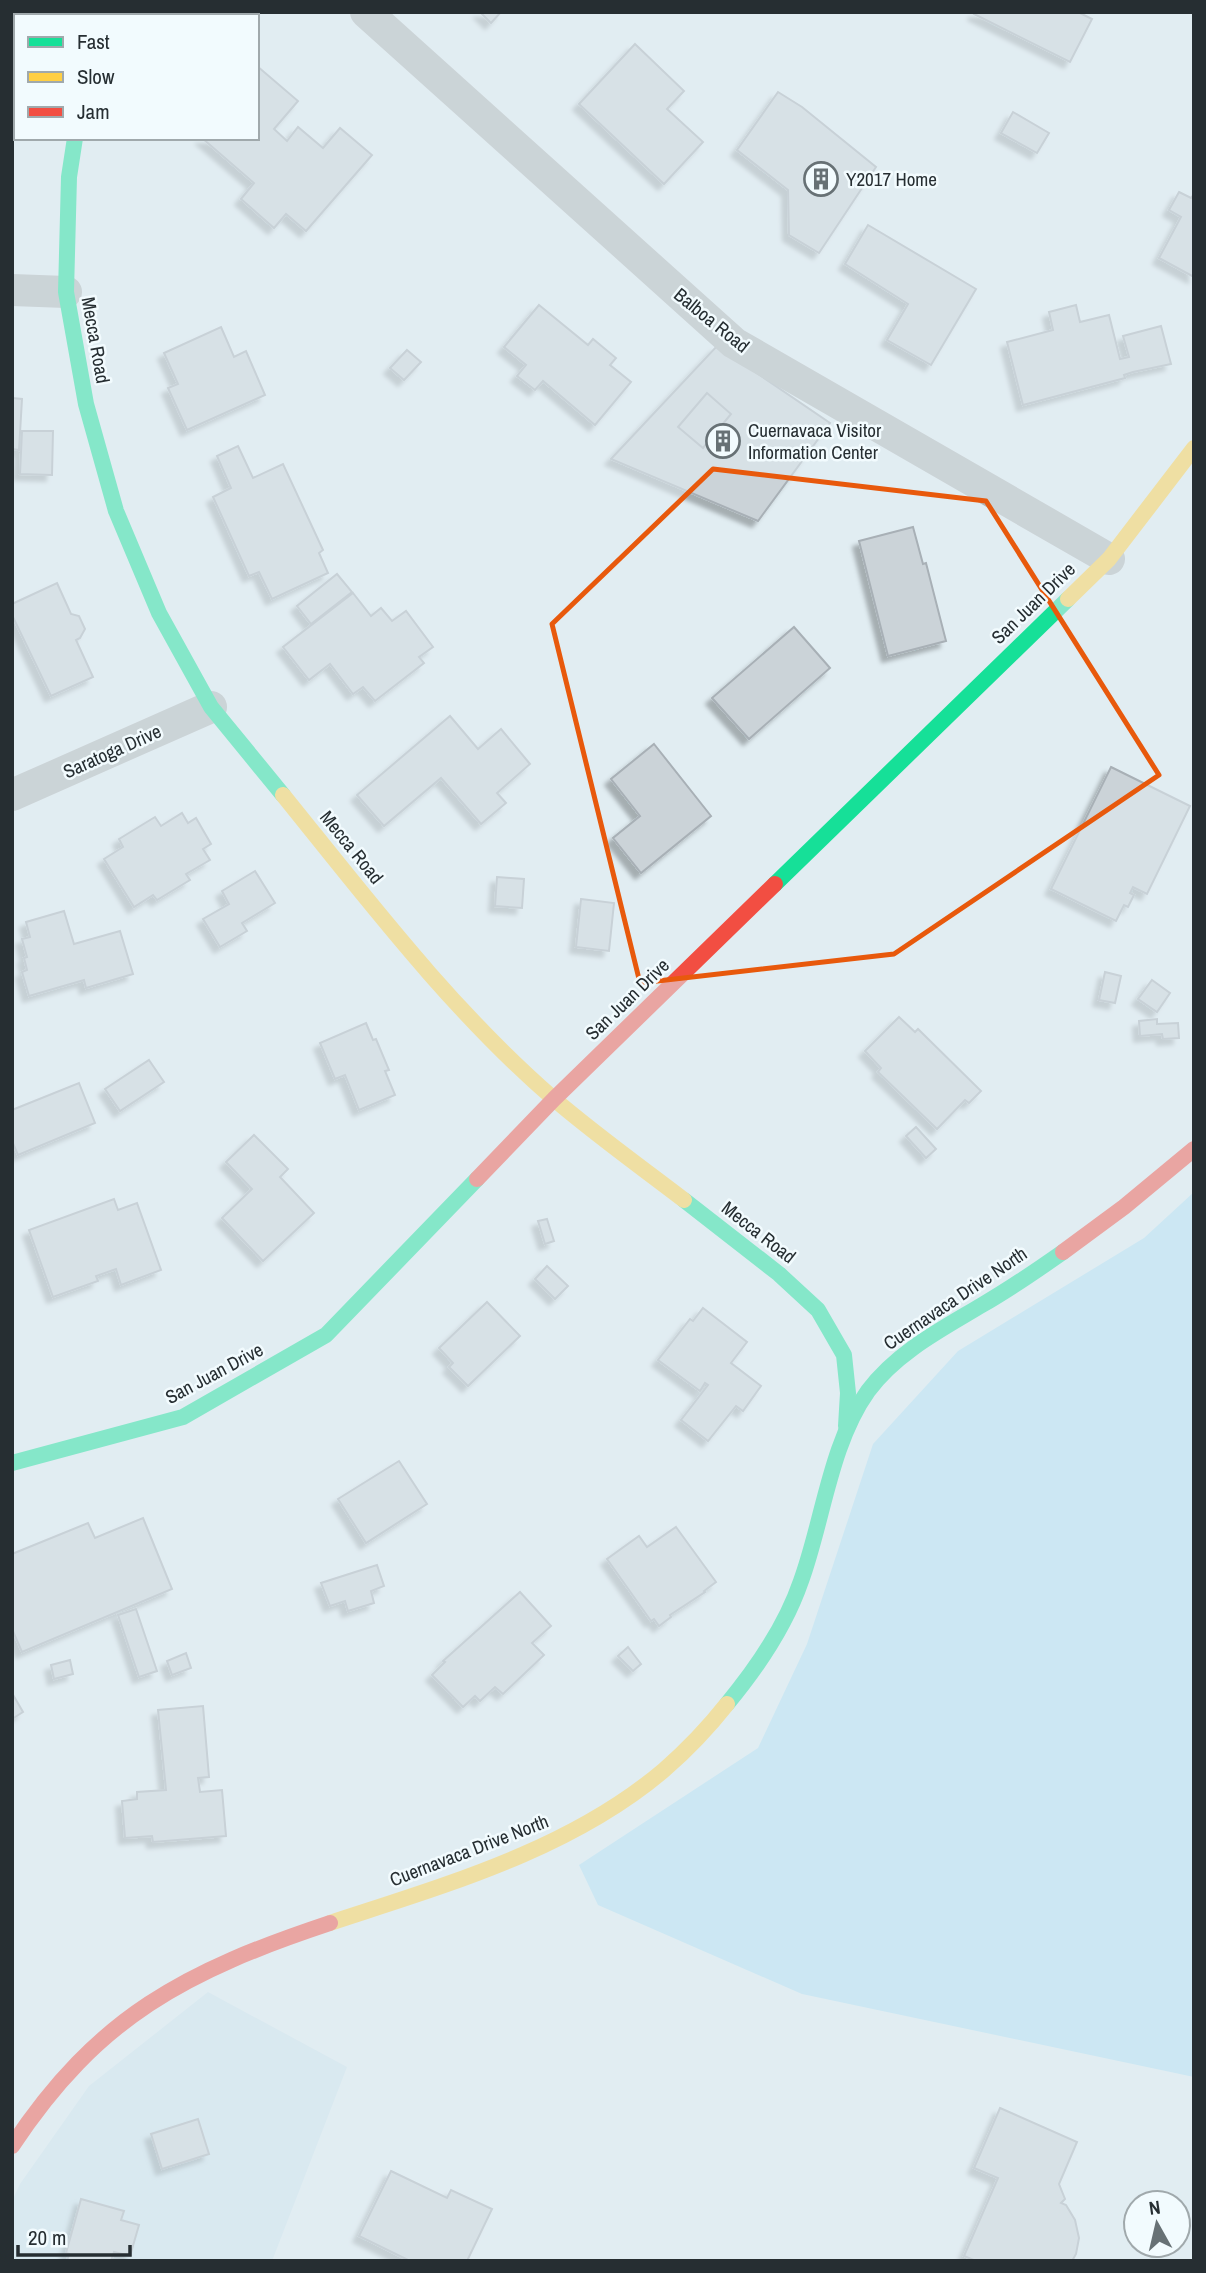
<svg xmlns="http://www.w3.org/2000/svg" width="1206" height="2273" viewBox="0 0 1206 2273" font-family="'Archivo Narrow',sans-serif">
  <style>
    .built { fill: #cee4ed }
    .green { fill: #b1e1f3 }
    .building { fill: #cbd3d8; stroke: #a8b0b6; stroke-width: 2; filter: url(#shadow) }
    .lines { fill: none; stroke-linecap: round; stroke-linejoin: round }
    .street { stroke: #b0b5b6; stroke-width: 32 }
    .fast { stroke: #16e098; stroke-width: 16 }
    .slow { stroke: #ffcf43; stroke-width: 16 }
    .jam { stroke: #f24e42; stroke-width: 16 }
    .marked { fill: none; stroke: #e8590c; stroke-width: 5; stroke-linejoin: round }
    .labels { text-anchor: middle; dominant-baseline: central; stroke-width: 5; stroke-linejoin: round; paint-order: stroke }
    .poi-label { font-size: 19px; fill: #262e32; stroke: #f2fbfe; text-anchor: start }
    .street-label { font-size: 19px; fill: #262e32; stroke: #f2fbfe }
  </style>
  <defs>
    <filter id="shadow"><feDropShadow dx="-6" dy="6" stdDeviation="2" flood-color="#0004"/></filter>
  </defs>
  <rect width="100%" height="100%" fill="#e1edf2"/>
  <polygon class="built" points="208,1992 347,2067 272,2261 12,2261 12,2201 20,2184 89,2086"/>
  <polygon class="green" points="1194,1192 1194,2077 802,1994 598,1905 579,1865 758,1748 807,1644 873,1444 958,1351 1144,1238"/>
  <g class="building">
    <polygon points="480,12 501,12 491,23"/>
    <polygon points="975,12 1078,12 1092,19 1070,62 974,14"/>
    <polygon points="635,44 684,91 667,109 703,142 664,184 579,104"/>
    <polygon points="257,66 298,101 274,129 287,141 298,127 323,148 340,128 372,155 306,231 286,214 274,228 241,199 254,183 202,138 257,138"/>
    <polygon points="778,92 802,107 876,167 819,253 789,235 788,190 737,150"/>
    <polygon points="1013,112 1049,133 1037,153 1001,133"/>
    <polygon points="1179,192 1191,198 1194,194 1194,277 1159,258 1181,217 1169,210"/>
    <polygon points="868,225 976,289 931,365 887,340 908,304 845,264"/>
    <polygon points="539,305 588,345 593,339 616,358 610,365 631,382 595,425 543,381 535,390 517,376 526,365 504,347"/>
    <polygon points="1076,305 1080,322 1109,315 1120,359 1129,357 1123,336 1161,326 1171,364 1133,372 1124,375 1125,378 1023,405 1007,342 1053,330 1049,312"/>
    <polygon points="221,327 234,357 246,351 265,395 187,430 168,388 178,384 164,353"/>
    <polygon points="717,346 830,423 758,521 611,459"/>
    <polygon points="407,350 421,362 404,380 390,368"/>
    <polygon points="707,393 731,414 703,448 678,427"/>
    <polygon points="12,398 22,399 19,450 12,449"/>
    <polygon points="22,431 53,431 52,475 20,474"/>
    <polygon points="238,446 253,478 283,464 323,550 319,553 328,573 272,599 259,572 249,576 213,497 231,488 217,456"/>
    <polygon points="913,527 923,564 926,563 946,641 888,656 859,541"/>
    <polygon points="337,574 352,592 311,624 297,606"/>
    <polygon points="57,583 71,614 79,616 85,629 80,638 76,640 93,677 51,696 12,615 12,604"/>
    <polygon points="353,593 371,616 381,608 392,621 406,611 433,647 419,657 424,663 375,701 363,687 353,694 330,664 309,680 283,647"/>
    <polygon points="794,627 830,668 749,739 712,698"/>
    <polygon points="450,716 478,749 501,729 530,764 497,793 506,803 481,824 441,778 384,826 357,795"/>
    <polygon points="654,744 711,816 641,873 613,838 640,816 611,779"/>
    <polygon points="1111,767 1190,806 1147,894 1133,887 1130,893 1134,895 1128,907 1124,905 1116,921 1051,889"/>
    <polygon points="182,813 188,823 196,818 211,844 203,849 210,860 186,874 190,880 157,900 153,895 134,907 104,859 123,847 119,839 155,817 161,826"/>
    <polygon points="255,871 275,903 242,923 247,931 220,947 203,919 229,904 222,891"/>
    <polygon points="497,877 524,879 522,908 495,906"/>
    <polygon points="581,899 614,903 609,951 576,947"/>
    <polygon points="64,911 74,944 120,931 133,974 86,988 84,980 29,996 22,972 27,970 24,958 27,957 22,939 30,937 26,922"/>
    <polygon points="1105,972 1121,976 1115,1003 1099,1000"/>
    <polygon points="1152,980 1170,993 1157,1012 1138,999"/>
    <polygon points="899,1017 915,1032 918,1029 981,1091 969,1103 965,1100 937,1129 878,1072 881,1068 865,1051"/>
    <polygon points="1157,1019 1157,1024 1178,1023 1179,1038 1163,1039 1162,1034 1140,1036 1139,1021"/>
    <polygon points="366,1023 373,1040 376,1039 389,1070 385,1071 395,1095 359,1110 345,1075 335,1079 320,1043"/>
    <polygon points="149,1060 164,1082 120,1111 105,1089"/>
    <polygon points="79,1083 95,1123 18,1155 12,1141 12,1110"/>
    <polygon points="916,1127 936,1149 926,1158 906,1136"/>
    <polygon points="254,1135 288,1169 280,1177 314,1213 263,1261 222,1218 252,1189 226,1162"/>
    <polygon points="114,1199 118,1210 137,1203 161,1270 121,1285 116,1269 96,1276 98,1281 53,1297 29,1230"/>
    <polygon points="547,1219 554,1241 545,1244 538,1221"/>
    <polygon points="547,1266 568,1286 555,1299 535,1279"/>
    <polygon points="487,1302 520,1336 468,1386 449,1367 453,1363 439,1348"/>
    <polygon points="703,1308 747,1342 731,1363 761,1386 743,1411 736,1406 708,1441 681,1420 708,1385 705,1383 700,1391 658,1360 690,1319 693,1321"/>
    <polygon points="399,1461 427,1504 366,1543 338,1499"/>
    <polygon points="143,1518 172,1589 22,1652 12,1629 12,1554 88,1523 95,1538"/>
    <polygon points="676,1527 716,1582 704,1591 705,1592 670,1615 671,1617 659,1626 654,1619 651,1621 607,1559 639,1536 647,1547"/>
    <polygon points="377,1565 384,1586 371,1591 374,1603 348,1611 345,1601 330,1606 321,1583"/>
    <polygon points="520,1592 551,1626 532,1643 544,1655 503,1694 495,1687 480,1701 475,1696 463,1707 432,1675 445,1662 443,1661"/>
    <polygon points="136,1609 157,1671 139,1677 118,1615"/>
    <polygon points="628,1647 641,1664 633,1671 618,1656"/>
    <polygon points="186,1653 191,1668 172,1675 167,1661"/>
    <polygon points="70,1660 73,1674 54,1679 51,1665"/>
    <polygon points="12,1693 23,1712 12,1719"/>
    <polygon points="203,1706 209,1777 198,1778 200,1792 222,1790 226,1836 153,1842 152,1836 125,1838 122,1801 137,1799 137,1792 166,1790 158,1710"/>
    <polygon points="1000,2108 1077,2142 1059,2184 1065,2199 1061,2203 1066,2205 1075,2220 1079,2238 1076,2254 1072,2261 976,2261 964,2256 998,2178 974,2168"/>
    <polygon points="198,2119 209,2154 162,2169 151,2134"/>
    <polygon points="391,2171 447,2198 451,2190 492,2209 467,2261 410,2261 359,2236"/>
    <polygon points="81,2199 124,2211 121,2220 139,2225 130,2256 114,2252 111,2261 67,2261 69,2254 66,2253"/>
  </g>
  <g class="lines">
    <g class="street">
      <polyline points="366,12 734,343 1109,559"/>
      <polyline points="12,290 66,292"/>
      <polyline points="12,795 211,707"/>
    </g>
    <g class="fast">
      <polyline points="75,138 69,177 66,292 86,404 116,511 159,613 211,707 283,795"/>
      <polyline points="775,884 1068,599"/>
      <polyline points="684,1200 779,1274 818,1310 844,1355 848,1393 846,1426"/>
      <polyline points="12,1463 183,1417 326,1335 477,1179"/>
      <path d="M727,1704C756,1669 786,1625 801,1581C823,1521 830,1444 868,1391C897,1352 942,1329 982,1305C1010,1289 1036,1271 1063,1252"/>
    </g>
    <g class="slow">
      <polyline points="98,16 99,12"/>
      <polyline points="1068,599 1109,559 1194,448"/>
      <path d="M283,795C367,899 452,1011 554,1099C596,1135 641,1167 684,1200"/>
      <path d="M330,1923C445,1885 570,1850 664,1770C687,1750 708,1728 727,1704"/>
    </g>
    <g class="jam">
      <polyline points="477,1179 554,1099 775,884"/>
      <polyline points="1063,1252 1124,1207 1194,1149"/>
      <path d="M12,2146C98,2016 186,1971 330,1923"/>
    </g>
  </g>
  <path d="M0 0H1206V2273H0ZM713,469L986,501L1159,775L894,954L640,983L552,624Z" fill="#e1edf2" fill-opacity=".55" fill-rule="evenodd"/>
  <path class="marked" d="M713,469L986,501L1159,775L894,954L640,983L552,624Z"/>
  <defs>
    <g id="building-ring" transform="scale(1.75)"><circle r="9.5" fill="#f2fbfe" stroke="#677175" stroke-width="1.5"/><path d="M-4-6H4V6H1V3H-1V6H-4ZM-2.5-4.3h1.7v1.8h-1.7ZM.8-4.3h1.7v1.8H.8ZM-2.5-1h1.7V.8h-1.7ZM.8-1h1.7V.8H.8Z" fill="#677175"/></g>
  </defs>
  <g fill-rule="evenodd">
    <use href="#building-ring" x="821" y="179"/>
    <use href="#building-ring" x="723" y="441"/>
  </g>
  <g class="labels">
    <g class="poi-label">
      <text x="846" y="179">Y2017 Home</text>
      <text x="748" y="430">Cuernavaca Visitor<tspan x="748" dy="22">Information Center</tspan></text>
    </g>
    <g class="street-label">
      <text transform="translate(712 320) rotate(39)">Balboa Road</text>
      <text transform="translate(96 340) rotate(80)">Mecca Road</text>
      <text transform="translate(1033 603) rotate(-44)">San Juan Drive</text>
      <text transform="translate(112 751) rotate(-24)">Saratoga Drive</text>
      <text transform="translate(352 847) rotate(51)">Mecca Road</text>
      <text transform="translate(627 999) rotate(-44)">San Juan Drive</text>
      <text transform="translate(759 1232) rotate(38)">Mecca Road</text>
      <text transform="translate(955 1298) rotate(-34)">Cuernavaca Drive North</text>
      <text transform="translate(214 1373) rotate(-28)">San Juan Drive</text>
      <text transform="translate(469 1850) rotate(-21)">Cuernavaca Drive North</text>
    </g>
  </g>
  <rect width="1206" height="2273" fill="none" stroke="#262e32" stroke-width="28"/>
  <rect x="14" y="14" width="245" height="126" fill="#f2fbfe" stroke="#a0a9ac" stroke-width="2"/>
  <rect x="28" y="37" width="35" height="10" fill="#16e098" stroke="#a0a9ac" stroke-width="2"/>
  <text x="77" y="49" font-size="21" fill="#262e32">Fast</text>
  <rect x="28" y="72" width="35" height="10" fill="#ffcf43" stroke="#a0a9ac" stroke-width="2"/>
  <text x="77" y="84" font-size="21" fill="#262e32">Slow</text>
  <rect x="28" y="107" width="35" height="10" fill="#f24e42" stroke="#a0a9ac" stroke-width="2"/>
  <text x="77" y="119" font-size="21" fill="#262e32">Jam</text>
  <g transform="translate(1157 2224) rotate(352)"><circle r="33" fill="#f2fbfe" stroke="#a0a9ac" stroke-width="2"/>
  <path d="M0-5L12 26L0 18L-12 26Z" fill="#677175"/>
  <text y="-10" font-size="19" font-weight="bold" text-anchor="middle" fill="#262e32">N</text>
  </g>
  <path d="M18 2245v10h112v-10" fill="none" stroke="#262e32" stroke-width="3.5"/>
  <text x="28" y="2245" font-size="21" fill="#262e32" stroke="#f2fbfe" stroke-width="5" paint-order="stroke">20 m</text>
</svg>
